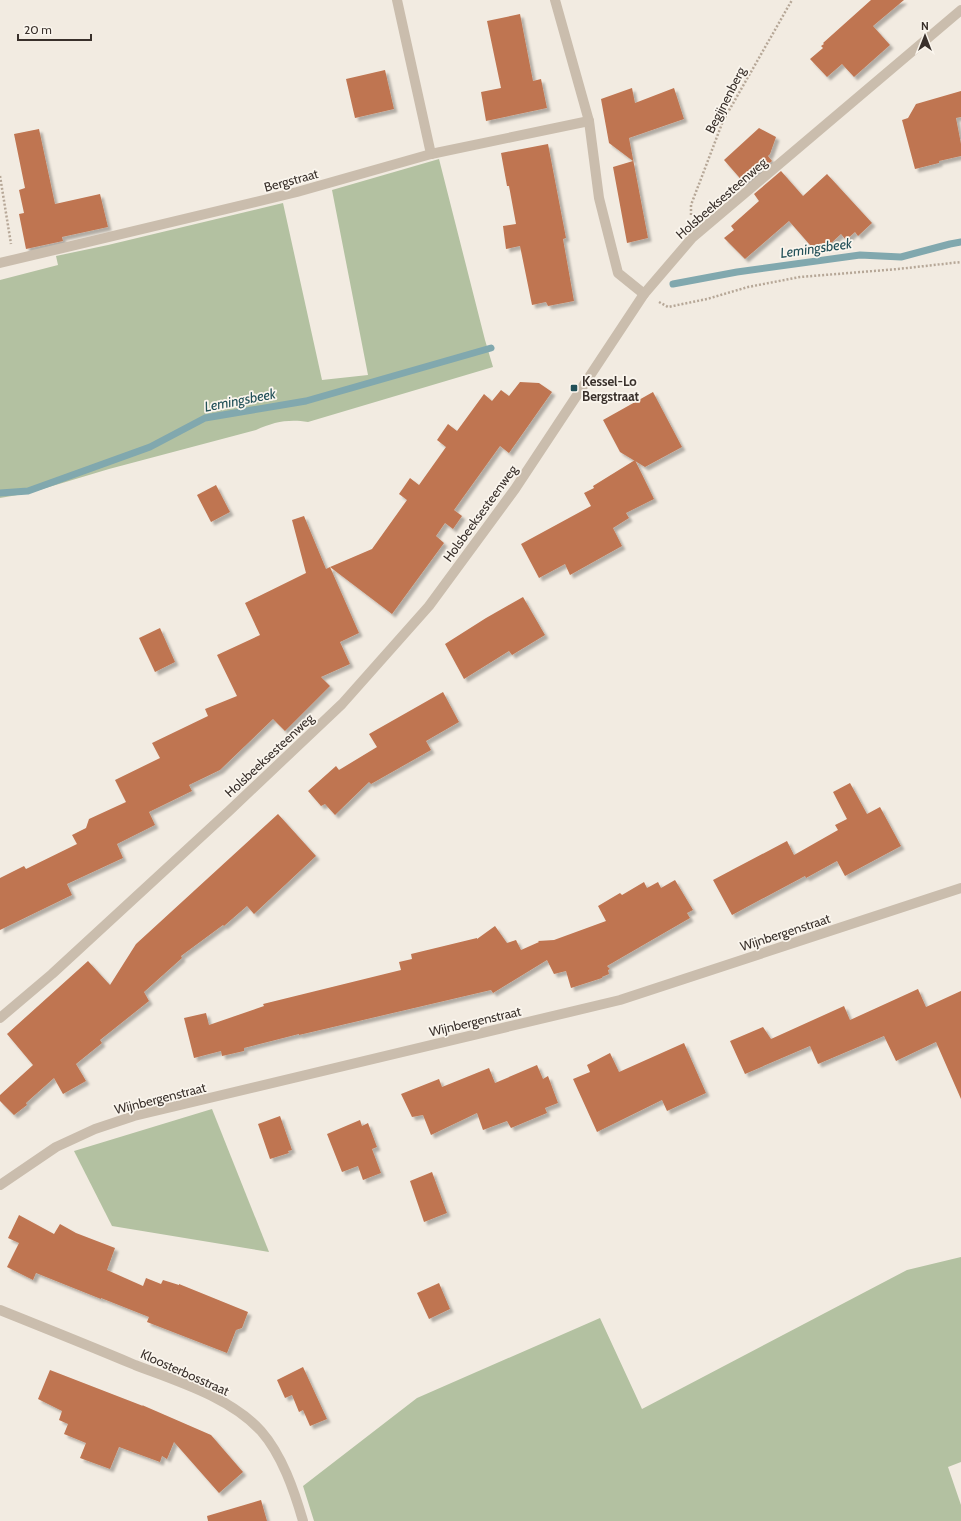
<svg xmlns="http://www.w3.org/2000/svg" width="961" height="1521" viewBox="0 0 961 1521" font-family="Cabin,sans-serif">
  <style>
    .green { fill: #b3c1a1 }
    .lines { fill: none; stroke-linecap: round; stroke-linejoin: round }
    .stream { stroke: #81a8ae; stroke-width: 7 }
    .building { fill: #bf7551; filter: url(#shadow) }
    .path { stroke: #b6a797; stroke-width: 2.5; stroke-dasharray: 2 2; stroke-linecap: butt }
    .minor { stroke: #cabdad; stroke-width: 10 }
    .poi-dot { fill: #225058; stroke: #faf5ed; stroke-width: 1.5 }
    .labels { text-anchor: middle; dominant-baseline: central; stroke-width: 3.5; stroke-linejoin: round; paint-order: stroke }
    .street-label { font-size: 13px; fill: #39302b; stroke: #faf5ed }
    .poi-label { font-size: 13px; font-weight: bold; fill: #39302b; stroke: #faf5ed; text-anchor: start }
    .water-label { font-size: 14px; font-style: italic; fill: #225058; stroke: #faf5ed }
  </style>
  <defs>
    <filter id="shadow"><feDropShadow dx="3.5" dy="3.5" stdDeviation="1" flood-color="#0004"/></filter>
  </defs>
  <rect width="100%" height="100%" fill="#f2ebe1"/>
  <g class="green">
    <path d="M439,159L485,340L493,367L308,422C288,419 274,422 256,430L109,469L29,493L0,498V280L58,265L56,256L108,245L283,203L322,380L368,375L332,190Z"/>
    <polygon points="212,1109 269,1252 112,1226 74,1151"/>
    <polygon points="961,1257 961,1462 948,1467 961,1505 961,1521 314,1521 303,1486 417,1398 600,1318 642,1409 907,1270"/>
  </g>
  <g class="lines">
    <g class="stream">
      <polyline points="673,284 737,272 860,255 901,257 950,244 961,242"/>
      <polyline points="0,493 28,491 150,447 205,418 306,401 491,348"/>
    </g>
  </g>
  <g class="building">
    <polygon points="871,0 904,0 873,26 890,45 854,77 842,64 827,77 810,59 823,48 821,46 824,44 823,43"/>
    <polygon points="520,14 533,81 541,79 547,108 486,121 481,92 501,88 487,21"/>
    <polygon points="385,70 394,109 355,118 346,79"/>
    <polygon points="632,88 635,103 674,88 684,119 629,138 648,238 627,243 613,167 633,161 609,143 601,99"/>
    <polygon points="961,91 961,117 956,118 961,144 961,156 939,161 939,163 915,169 902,120 908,118 916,104"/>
    <polygon points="759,128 776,137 770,154 768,156 772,161 745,184 724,160"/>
    <polygon points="39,129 55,204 100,194 108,227 62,237 63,241 26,249 19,214 24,213 19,190 25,188 14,134"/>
    <polygon points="548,144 566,238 563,239 574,301 548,306 546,302 532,305 520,246 506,249 503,226 516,224 509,186 507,186 501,153"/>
    <polygon points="781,171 803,196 827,174 872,223 858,236 855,232 846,240 841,234 829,245 810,245 789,221 745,259 724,238 734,230 731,226 759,201 754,194"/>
    <polygon points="520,382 539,383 552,392 509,453 500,446 454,510 462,516 453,529 445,523 436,536 444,543 392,614 330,567 372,549 407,500 399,494 410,478 419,485 446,447 437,440 448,424 457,431 484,394 492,401 501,390 509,396"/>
    <polygon points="653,392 682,447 645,467 620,452 603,420"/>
    <polygon points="635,460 654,499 626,513 629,518 613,528 622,546 570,575 565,564 539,578 521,544 591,506 584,493 594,488 593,486"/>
    <polygon points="216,485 230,512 211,522 197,495"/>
    <polygon points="304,516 326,569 330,567 359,633 340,642 350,664 321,677 330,686 285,731 273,719 220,770 189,785 192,791 149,812 155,825 117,844 123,858 67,884 72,895 0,930 0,878 24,866 26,869 77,844 72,835 86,828 89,819 126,802 115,780 160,758 152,743 208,716 205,709 237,696 217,655 260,635 245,603 306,573 292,520"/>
    <polygon points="523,597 545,635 512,655 509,651 464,679 445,644 486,618"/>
    <polygon points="160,628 175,662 155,672 139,638"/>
    <polygon points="443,692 459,722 426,741 431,750 371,784 369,782 335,815 325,804 321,806 308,791 336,766 339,770 377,747 369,734"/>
    <polygon points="850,783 867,814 880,807 901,846 845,876 837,861 806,878 805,876 732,915 713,880 787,841 794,855 838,830 835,825 847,819 833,792"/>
    <polygon points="278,814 316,856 254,914 247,906 224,926 223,925 181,956 182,958 144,992 149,1001 100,1040 102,1043 76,1064 86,1081 63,1094 54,1078 26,1103 27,1105 14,1115 0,1101 0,1095 33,1065 7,1034 88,961 110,985 136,944"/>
    <polygon points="675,880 693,910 687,913 690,918 607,966 610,969 608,970 609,974 602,977 602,978 571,988 566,971 554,974 547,960 493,993 491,990 299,1035 299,1034 244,1048 244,1051 222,1056 221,1051 194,1058 184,1018 206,1013 209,1025 264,1006 263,1004 401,970 399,962 412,959 411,954 477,938 477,939 495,926 507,943 516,940 521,950 539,942 538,941 554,940 606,921 598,906 620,893 622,895 644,882 647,888 658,882 661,888"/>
    <polygon points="918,989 926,1007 961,991 961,1099 936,1042 896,1061 884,1036 818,1064 810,1046 745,1074 730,1041 763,1027 771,1039 844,1006 850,1020"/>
    <polygon points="684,1043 706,1093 667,1111 662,1100 597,1132 573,1079 590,1072 587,1065 610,1053 619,1072"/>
    <polygon points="537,1065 543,1079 548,1076 558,1103 545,1108 547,1113 511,1128 507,1121 483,1130 477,1113 431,1135 423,1115 412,1117 401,1094 439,1079 442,1087 489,1068 495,1083"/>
    <polygon points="280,1116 292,1150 288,1151 289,1153 270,1159 258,1124"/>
    <polygon points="360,1120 362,1126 368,1123 377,1147 372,1149 381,1173 363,1180 358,1166 342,1172 327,1134"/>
    <polygon points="432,1172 447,1213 424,1222 410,1181"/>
    <polygon points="19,1215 54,1234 60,1224 76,1233 115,1248 107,1270 143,1286 146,1278 161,1284 163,1280 179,1285 179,1284 248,1312 242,1328 236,1330 227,1353 147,1322 149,1317 101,1298 101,1299 36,1273 33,1280 7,1267 19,1243 8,1238"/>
    <polygon points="439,1283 450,1309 429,1319 417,1293"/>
    <polygon points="303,1367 327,1419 310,1426 303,1410 299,1412 292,1395 285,1398 277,1380"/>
    <polygon points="50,1370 143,1406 142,1405 211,1435 243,1472 219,1493 174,1442 167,1459 162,1456 160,1462 119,1447 110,1469 80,1458 86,1443 64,1434 68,1424 59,1420 62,1411 38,1399"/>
    <polygon points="261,1500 267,1521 208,1521 207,1516"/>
  </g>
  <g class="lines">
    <g class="path">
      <polyline points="0,176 11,244"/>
      <polyline points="691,215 691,205 723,121 792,0"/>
      <polyline points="659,302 668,307 707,299 748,287 800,277 898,269 961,262"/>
    </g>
    <g class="minor">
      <polyline points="397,0 431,154"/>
      <polyline points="555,0 589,121 599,198 618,273 644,294"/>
      <polyline points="0,263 297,192 431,154 589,121"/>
      <polyline points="0,1018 52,974 229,811 342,704 429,606 515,489 644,294 692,238 961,10"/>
      <polyline points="0,1185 56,1147 95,1129 134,1116 620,1000 961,888"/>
      <path d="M0,1310C45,1328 90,1346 135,1365C177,1381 230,1397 261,1431C282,1455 294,1490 303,1521"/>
    </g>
  </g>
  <rect class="poi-dot" x="570" y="384" width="8" height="8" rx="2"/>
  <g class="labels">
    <g class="street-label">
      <text transform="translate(725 100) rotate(-63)">Begijnenberg</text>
      <text transform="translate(291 180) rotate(-15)">Bergstraat</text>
      <text transform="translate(721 198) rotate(-41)">Holsbeeksesteenweg</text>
      <text transform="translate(480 513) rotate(-54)">Holsbeeksesteenweg</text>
      <text transform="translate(269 755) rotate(-43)">Holsbeeksesteenweg</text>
      <text transform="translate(785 932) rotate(-18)">Wijnbergenstraat</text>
      <text transform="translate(475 1021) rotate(-13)">Wijnbergenstraat</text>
      <text transform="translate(160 1098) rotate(-14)">Wijnbergenstraat</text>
      <text transform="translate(185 1372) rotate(24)">Kloosterbosstraat</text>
    </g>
    <g class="poi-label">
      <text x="582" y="381">Kessel-Lo<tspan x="582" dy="15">Bergstraat</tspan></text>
    </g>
    <g class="water-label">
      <text transform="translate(816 248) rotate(-8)">Lemingsbeek</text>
      <text transform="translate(240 400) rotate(-11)">Lemingsbeek</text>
    </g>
  </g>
  <g transform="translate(925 36)" stroke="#faf5ed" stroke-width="3" paint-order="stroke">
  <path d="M0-3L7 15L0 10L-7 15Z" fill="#39302b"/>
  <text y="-6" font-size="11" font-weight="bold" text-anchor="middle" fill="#39302b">N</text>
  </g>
  <path d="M18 34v6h73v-6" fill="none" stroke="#39302b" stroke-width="2"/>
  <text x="24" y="34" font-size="12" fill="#39302b" stroke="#faf5ed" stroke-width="3" paint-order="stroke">20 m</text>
</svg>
